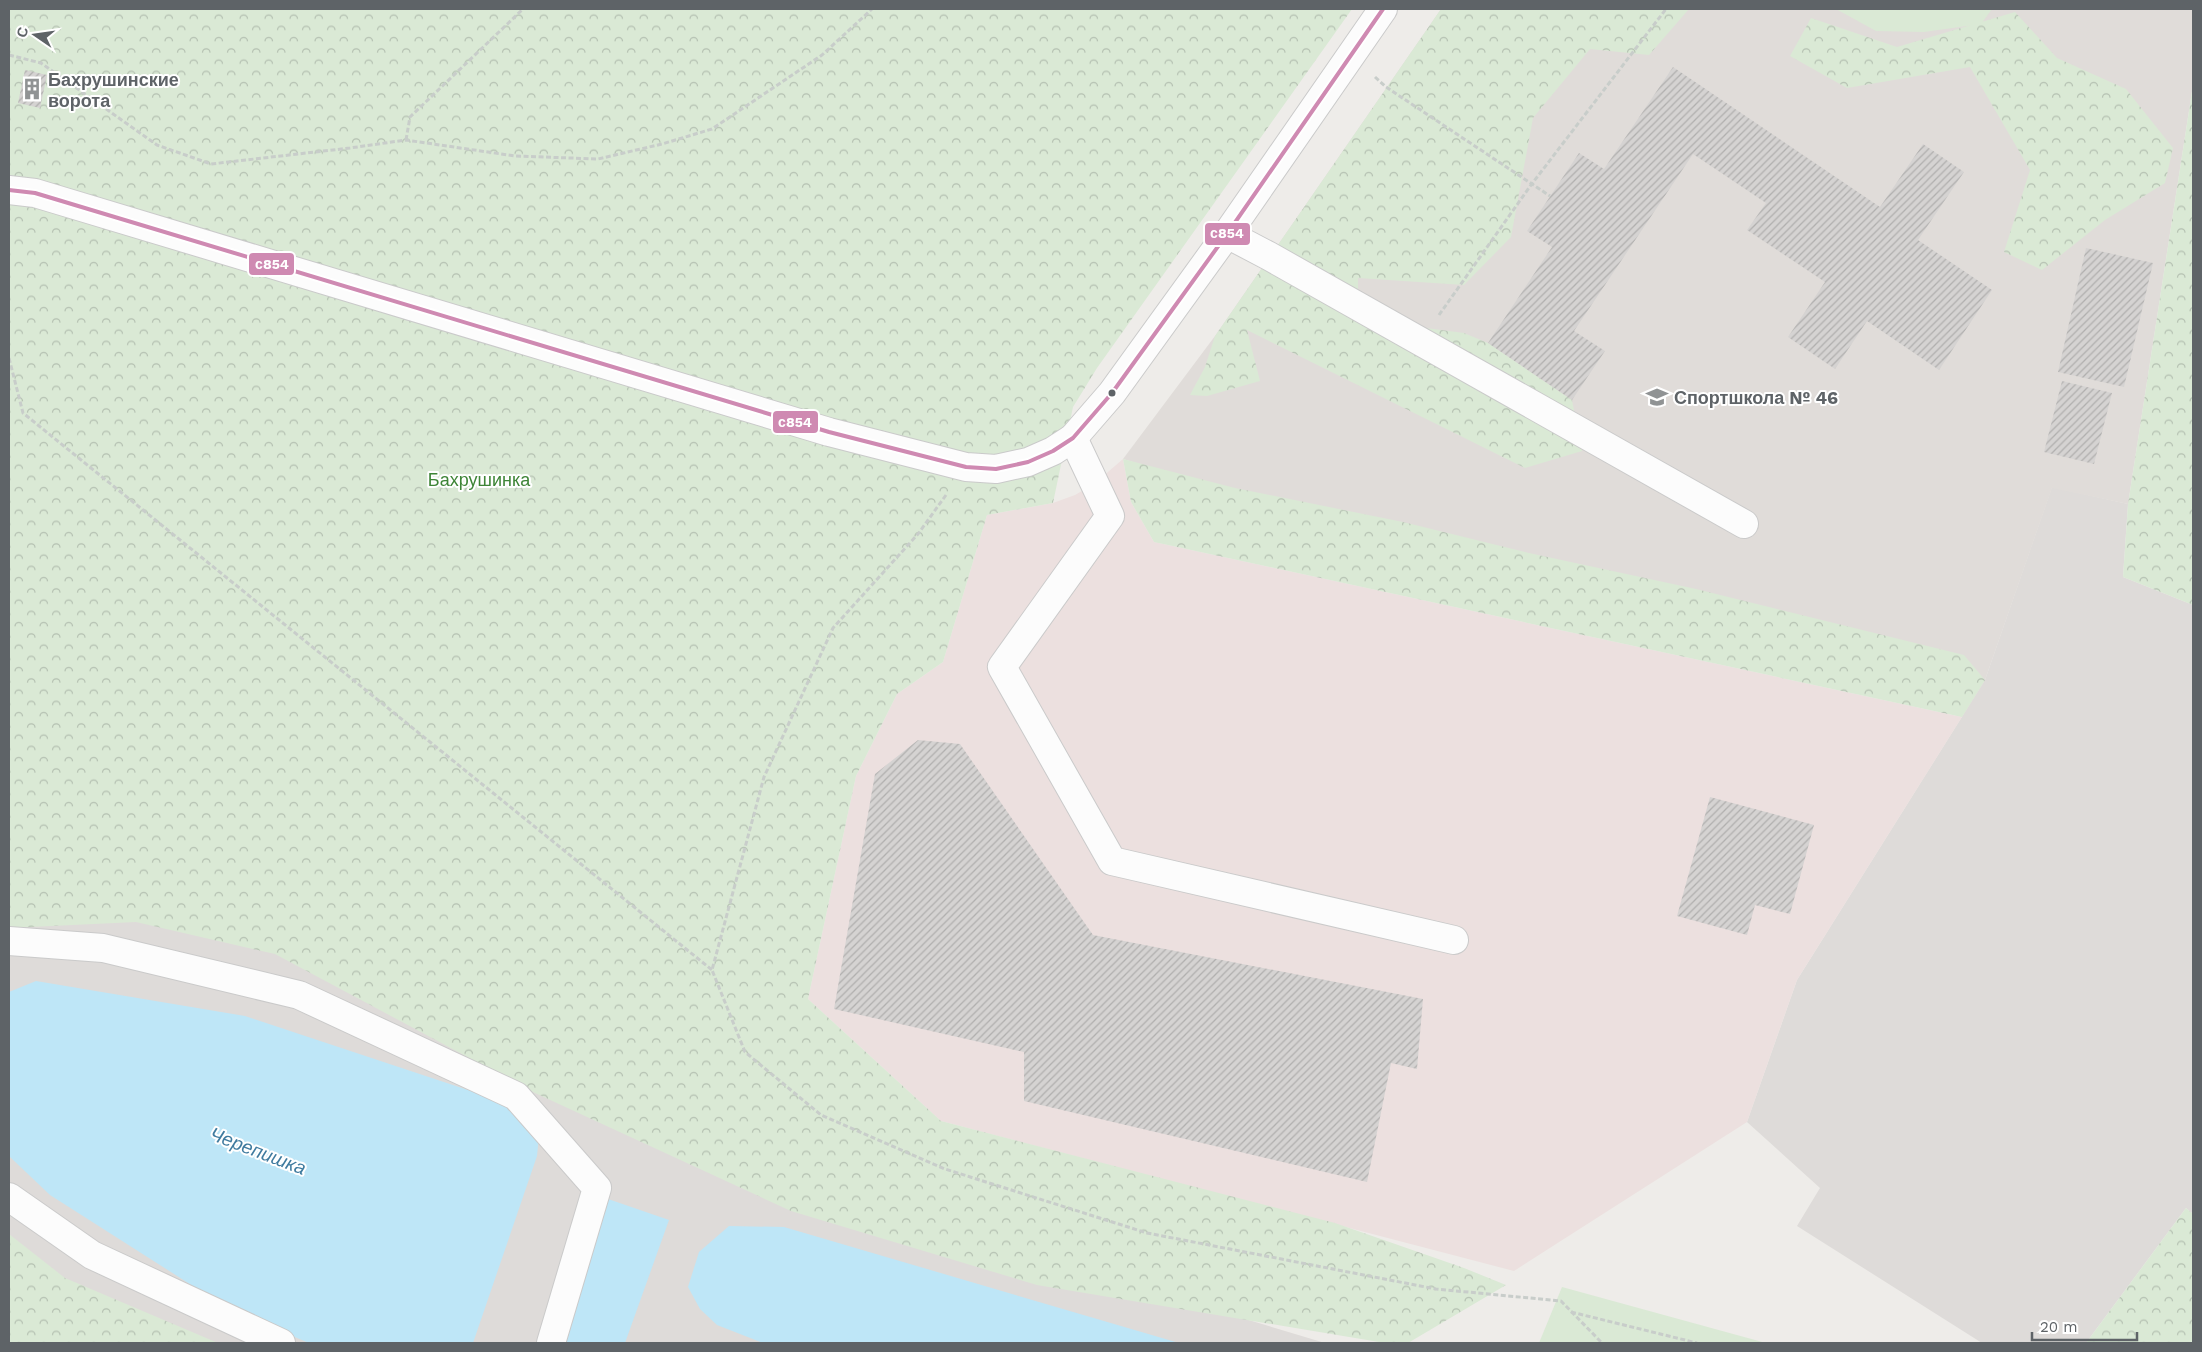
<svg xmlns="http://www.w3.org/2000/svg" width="2202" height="1352" viewBox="0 0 2202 1352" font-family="'Work Sans',sans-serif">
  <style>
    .industrial { fill: #dedbd9 }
    .education { fill: #e0dcd9 }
    .medical { fill: #ece0df }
    .grass { fill: #dae9d5 }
    .forest { fill: url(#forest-crowns) }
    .water { fill: #bee6f7 }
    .building { fill: url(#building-hatch) }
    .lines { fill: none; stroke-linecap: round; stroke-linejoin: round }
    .minor-casing { stroke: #cacaca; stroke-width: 30 }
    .path { stroke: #c8cdca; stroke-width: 3; stroke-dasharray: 5 2.5; stroke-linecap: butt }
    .minor { stroke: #fcfcfc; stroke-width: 28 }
    .bus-1-casing { stroke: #fff; stroke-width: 8 }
    .bus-1 { stroke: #cf8ab2; stroke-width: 4 }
    .bus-dot { fill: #5e6367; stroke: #fff; stroke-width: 2 }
    .labels { text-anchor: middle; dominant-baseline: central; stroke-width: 4; stroke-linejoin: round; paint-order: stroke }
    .poi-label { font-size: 18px; font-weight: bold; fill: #5e6367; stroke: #fff; text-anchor: start }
    .park-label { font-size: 18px; fill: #3e8537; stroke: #fff }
    .water-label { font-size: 19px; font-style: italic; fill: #3f7b9f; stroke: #fff }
    .line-badge { stroke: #fff; stroke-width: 2 }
    .badge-label { font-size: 14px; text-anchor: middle; font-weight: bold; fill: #fff }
  </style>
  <defs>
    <pattern id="forest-crowns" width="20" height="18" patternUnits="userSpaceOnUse" patternTransform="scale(1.25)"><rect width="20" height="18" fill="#dae9d5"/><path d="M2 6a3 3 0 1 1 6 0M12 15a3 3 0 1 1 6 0" fill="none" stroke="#b4c0b1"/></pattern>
    <pattern id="building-hatch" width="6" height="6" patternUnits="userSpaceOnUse" patternTransform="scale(1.25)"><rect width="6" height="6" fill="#d5d3d2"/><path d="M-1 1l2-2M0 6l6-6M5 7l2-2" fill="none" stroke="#b0afae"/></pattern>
  </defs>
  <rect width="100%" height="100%" fill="#eeece9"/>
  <g class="industrial">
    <polygon points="2052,487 2128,504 2123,577 2193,605 2193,1214 2186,1208 2086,1343 1982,1343 1797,1226 1820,1188 1747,1122 1797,980 1985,680"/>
    <polygon points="9,894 335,954 701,1156 1325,1343 164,1343 9,1243"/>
  </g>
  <polygon class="education" points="1441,9 2193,9 2193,85 2128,504 2052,488 1985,680 1962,717 1123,459 1215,336"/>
  <polygon class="medical" points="1123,459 1131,502 1154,542 1962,717 1797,980 1747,1122 1514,1271 941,1121 808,999 856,776 897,694 943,662 987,515 1053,503 1075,495 1094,484"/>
  <g class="grass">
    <polygon points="1836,9 1992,9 1981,24 1924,32 1876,31"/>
    <polygon points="1562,1287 1766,1343 1539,1343"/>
  </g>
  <g class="forest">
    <polygon points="9,9 1352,9 1097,368 1073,407 1053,503 987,515 943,662 897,694 856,776 808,999 941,1121 1335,1223 1464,1268 1506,1285 1408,1343 1385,1343 1037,1285 791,1211 535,1093 275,954 136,922 9,928"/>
    <polygon points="1441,9 1689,9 1649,55 1590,49 1533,118 1511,237 1464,285 1358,278 1358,319 1464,333 1488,343 1572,400 1582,451 1525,468 1247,330 1260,381 1207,396 1190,395 1205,367 1215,336"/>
    <polygon points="2015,12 2057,58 2126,89 2173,148 2165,183 2105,220 2042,270 2004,252 2030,170 1970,67 1847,88 1790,56 1811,18 1897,47"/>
    <polygon points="2193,85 2193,605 2123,577 2128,504"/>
    <polygon points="1123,459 1235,488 1403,522 1529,553 1696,589 1964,655 1985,680 1962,717 1154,542 1131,502"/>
    <polygon points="2186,1208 2193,1214 2193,1343 2086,1343"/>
    <polygon points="9,1234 65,1278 218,1343 9,1343"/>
  </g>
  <g class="water">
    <polygon points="36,981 245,1016 495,1099 519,1113 539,1135 537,1156 473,1343 309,1343 229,1309 50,1195 9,1156 9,992"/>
    <polygon points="608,1199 669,1220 625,1343 557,1343"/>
    <polygon points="729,1226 784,1227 1179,1343 763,1343 717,1325 700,1309 688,1287 699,1252"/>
  </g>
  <g class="building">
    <polygon points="1673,67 1880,207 1923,144 1964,172 1918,240 1992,290 1939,370 1867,321 1835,369 1788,337 1825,282 1747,230 1766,203 1693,154 1574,331 1605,351 1572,400 1488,343 1552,247 1527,231 1579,153 1604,169"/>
    <polygon points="25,70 47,75 40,108 18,103"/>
    <polygon points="2086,248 2153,263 2124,387 2058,372"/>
    <polygon points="2062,381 2112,393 2094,464 2044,452"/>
    <polygon points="918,740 960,744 1093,935 1423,999 1417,1069 1391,1063 1367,1182 1024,1101 1024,1052 834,1009 875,774"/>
    <polygon points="1710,797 1814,825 1790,914 1755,905 1747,935 1677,916"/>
  </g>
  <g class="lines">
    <g class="minor-casing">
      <g id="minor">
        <polyline points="9,190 35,193 829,432 966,467 996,469 1028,462 1053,451 1073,438 1112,393 1227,234 1383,9"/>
        <polyline points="1227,234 1269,256 1744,524"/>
        <polyline points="1073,438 1110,516 1002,667 1112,861 1454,940"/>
        <polyline points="9,941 103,948 299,995 516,1096 597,1188 551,1343"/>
        <polyline points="9,1197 92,1255 281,1343"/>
      </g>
    </g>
    <g class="path">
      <polyline points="9,55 41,63 157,145 211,164 350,148 406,140 515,156 598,159 662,144 712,129 822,55 872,9"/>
      <polyline points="1375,77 1386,87 1550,196"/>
      <polyline points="406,140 410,117 523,9"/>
      <polyline points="1439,315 1531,185 1666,9"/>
      <polyline points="9,358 23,413 712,970"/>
      <polyline points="946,495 918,534 833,628 764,777 712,970 745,1052 821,1115 945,1169 1147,1233 1436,1289 1561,1301 1602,1343"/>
      <polyline points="1571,1312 1697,1343"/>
    </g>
    <use href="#minor" class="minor"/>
    <g class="bus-1-casing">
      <polyline id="bus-1" points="9,190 35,193 829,432 966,467 996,469 1028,462 1053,451 1073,438 1112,393 1227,234 1383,9"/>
    </g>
    <use href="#bus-1" class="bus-1"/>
  </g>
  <defs>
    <g id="building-bare" transform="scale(1.725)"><path d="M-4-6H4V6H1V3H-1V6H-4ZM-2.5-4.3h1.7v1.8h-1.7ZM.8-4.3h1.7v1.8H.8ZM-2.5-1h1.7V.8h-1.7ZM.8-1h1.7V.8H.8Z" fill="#909394" stroke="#fff" stroke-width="2.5" paint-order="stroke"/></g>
    <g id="school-bare" transform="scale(1.725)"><path d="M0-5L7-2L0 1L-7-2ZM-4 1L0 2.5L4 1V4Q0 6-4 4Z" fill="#909394" stroke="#fff" stroke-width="2.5" paint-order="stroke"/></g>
  </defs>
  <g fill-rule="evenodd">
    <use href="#building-bare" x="32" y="89"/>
    <use href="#school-bare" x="1657" y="397"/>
  </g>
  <circle class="bus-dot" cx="1112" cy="393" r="4.5"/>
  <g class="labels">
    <g class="poi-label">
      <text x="48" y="79">Бахрушинские<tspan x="48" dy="21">ворота</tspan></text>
      <text x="1674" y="397">Спортшкола № 46</text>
    </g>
    <g class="park-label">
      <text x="479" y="479">Бахрушинка</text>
    </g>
    <g class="water-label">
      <text transform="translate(258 1151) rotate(21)">Черепишка</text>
    </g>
  </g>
  <g class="line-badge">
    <rect x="1204" y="222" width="47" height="24" rx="5" fill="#cf8ab2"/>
    <rect x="248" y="252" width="47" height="24" rx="5" fill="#cf8ab2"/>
    <rect x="772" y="410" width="47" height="24" rx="5" fill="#cf8ab2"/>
  </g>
  <g class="badge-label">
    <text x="1227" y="238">с854</text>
    <text x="272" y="269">с854</text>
    <text x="795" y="427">с854</text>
  </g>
  <rect width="2202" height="1352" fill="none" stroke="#5e6367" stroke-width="20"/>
  <g transform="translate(35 35) rotate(283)" stroke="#ffffff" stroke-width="4" paint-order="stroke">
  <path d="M0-4L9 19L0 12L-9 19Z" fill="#5e6367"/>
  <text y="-8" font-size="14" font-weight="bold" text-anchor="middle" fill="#5e6367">С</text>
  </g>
  <path d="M2032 1332v8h105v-8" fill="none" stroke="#5e6367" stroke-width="2.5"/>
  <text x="2040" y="1332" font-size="15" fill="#5e6367" stroke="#ffffff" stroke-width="4" paint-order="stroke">20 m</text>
</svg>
